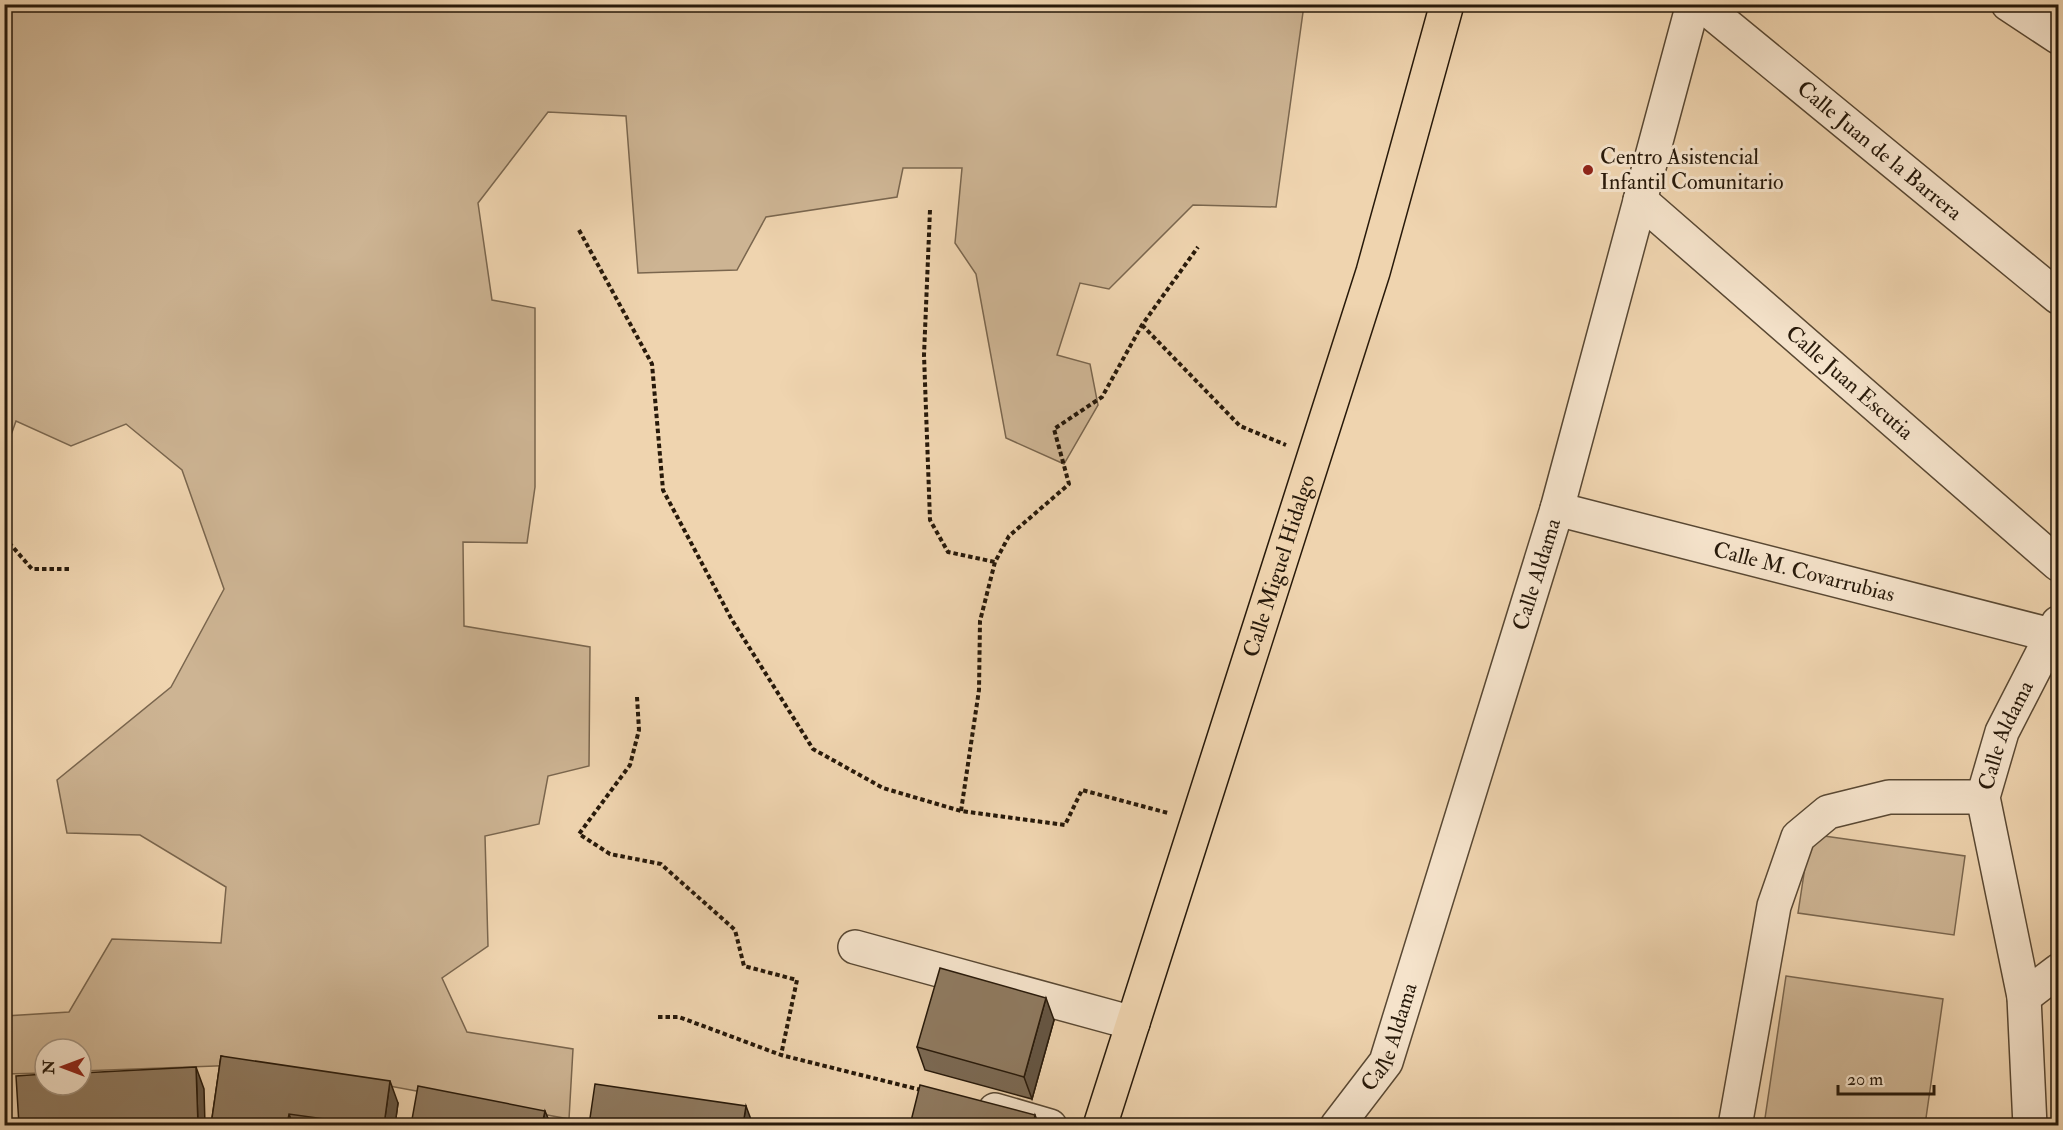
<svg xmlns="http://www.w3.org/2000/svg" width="2063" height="1130" viewBox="0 0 2063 1130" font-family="'IM FELL Double Pica',serif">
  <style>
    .green { fill: #cdb493; stroke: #7a664e; stroke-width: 1.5 }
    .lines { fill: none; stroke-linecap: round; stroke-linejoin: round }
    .minor-casing { stroke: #594833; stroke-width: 36 }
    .major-casing { stroke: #27190a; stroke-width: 36 }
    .path { stroke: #27190a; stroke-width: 4; stroke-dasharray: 4.5 3; stroke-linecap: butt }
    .minor { stroke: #f5e3cb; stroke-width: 33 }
    .major { stroke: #efd4af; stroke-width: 33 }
    .wall { fill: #7b6953; stroke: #27190a; stroke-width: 1.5 }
    .shaded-wall { fill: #645543; stroke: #27190a; stroke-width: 1.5 }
    .building { fill: #8f7a60; stroke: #27190a; stroke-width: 1.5 }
    .poi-dot { fill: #8f2418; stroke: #f5e3cb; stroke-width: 2 }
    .labels { text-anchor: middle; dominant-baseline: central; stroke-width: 6; stroke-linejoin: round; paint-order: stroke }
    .street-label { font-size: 22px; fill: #27190a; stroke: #f5e3cb }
    .poi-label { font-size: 22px; fill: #27190a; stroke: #f5e3cb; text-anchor: start }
  </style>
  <rect width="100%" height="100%" fill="#efd4af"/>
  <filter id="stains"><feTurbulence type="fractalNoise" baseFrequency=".00333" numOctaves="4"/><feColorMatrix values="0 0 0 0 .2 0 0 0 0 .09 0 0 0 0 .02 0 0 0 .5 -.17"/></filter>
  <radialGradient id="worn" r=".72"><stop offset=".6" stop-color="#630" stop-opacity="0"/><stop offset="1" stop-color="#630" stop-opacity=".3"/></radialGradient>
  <g class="green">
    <polygon points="5,5 1304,5 1276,207 1193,205 1109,289 1080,283 1057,355 1090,364 1098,405 1064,464 1006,438 976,274 955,243 962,168 903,168 897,197 766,217 737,270 638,273 626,116 548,112 478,203 492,300 535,308 535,487 527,543 463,542 464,626 590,647 589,766 548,776 539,824 485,836 488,946 442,978 467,1032 573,1049 569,1119 270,1064 81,1071 81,1049 45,1049 45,1073 5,1074 5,1016 69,1012 112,939 221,943 226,887 140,835 67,833 57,780 171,687 224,589 182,470 126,424 71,446 16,421 5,452"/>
    <polygon points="1810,834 1965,856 1954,935 1798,913"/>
    <polygon points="1786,976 1943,999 1925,1125 1764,1125"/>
  </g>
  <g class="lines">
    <g class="minor-casing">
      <g id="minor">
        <path id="s1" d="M1701,4L2058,297"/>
        <polyline points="2008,4 2058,37"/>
        <path id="s2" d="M1640,200L2058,564"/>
        <path id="s3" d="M1557,509L2051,635"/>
        <polyline points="855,947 1133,1023"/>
        <polyline points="2024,997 2058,971"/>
        <polyline points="995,1110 1050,1126"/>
        <path id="s4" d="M1337,1126L1386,1062L1557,509L1693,4"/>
        <polyline points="1735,1126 1774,906 1798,837 1828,812 1889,797 1983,797"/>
        <path id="s5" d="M2030,1126L2024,997L1983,797L2002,732L2058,623"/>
      </g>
    </g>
    <g class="major-casing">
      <g id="major">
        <path id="s6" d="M1100,1126L1373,272L1447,4"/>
      </g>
    </g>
    <g class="path">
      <polyline points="930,210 924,355 930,520 948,552 995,562"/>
      <polyline points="579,230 652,364 663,490 732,620 813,749 883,788 961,811 1065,825 1082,790 1168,813"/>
      <polyline points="1142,325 1240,426 1286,445"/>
      <polyline points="4,537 32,569 71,569"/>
      <polyline points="637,697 639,730 630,765 579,834 610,854 661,864 735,930 744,966 797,980 781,1055"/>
      <polyline points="961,811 979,690 980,621 995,562 1009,536 1069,484 1054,429 1102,397 1142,325 1198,247"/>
      <polyline points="658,1017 679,1017 781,1055 921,1090"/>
    </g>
    <use href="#minor" class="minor"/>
    <use href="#major" class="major"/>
  </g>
  <g class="wall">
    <polygon points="1054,1020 1032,1099 925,1070 917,1047"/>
    <polygon points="221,1056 398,1103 395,1125 211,1125"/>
  </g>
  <g class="shaded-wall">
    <polygon points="1046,998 1054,1020 1032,1099 1024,1077"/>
    <polygon points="196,1067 204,1089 205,1125 198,1125"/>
    <polygon points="390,1081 398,1103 395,1125 384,1125"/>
    <polygon points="746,1106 753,1125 743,1125"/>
    <polygon points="545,1111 551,1125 542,1125"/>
    <polygon points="289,1114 293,1125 287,1125"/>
    <polygon points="1035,1115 1039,1125 1033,1125"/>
  </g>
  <g class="building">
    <polygon points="940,968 1046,998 1024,1077 917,1047"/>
    <polygon points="221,1056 390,1081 384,1125 368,1125 289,1114 287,1125 211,1125"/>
    <polygon points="196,1067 198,1125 19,1125 16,1076 45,1074 45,1085 81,1085 81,1073"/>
    <polygon points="595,1084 746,1106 743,1125 589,1125"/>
    <polygon points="920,1085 1035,1115 1033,1125 910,1125"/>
    <polygon points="418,1086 545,1111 542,1125 411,1125"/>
  </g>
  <circle class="poi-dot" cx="1588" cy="170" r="6"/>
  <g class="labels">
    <g class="street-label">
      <text stroke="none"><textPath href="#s1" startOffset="231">Calle Juan de la Barrera</textPath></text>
      <text stroke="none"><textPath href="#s2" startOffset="278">Calle Juan Escutia</textPath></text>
      <text stroke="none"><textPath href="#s6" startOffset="588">Calle Miguel Hidalgo</textPath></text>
      <text stroke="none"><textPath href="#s3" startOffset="255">Calle M. Covarrubias</textPath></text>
      <text stroke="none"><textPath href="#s4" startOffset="591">Calle Aldama</textPath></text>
      <text stroke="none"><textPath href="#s5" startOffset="399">Calle Aldama</textPath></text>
      <text stroke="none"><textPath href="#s4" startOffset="105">Calle Aldama</textPath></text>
    </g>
    <g class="poi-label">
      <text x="1600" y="157">Centro Asistencial<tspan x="1600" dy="25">Infantil Comunitario</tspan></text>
    </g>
  </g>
  <rect width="2063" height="1130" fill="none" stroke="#efd4af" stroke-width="24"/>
  <rect x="6" y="6" width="2051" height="1118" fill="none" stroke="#27190a" stroke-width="3"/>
  <rect x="12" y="12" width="2039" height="1106" fill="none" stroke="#27190a" stroke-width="1.5"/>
  <g transform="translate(63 1067) rotate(270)"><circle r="28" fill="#f5e3cb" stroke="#a3927e" stroke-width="1.5"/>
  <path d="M0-4.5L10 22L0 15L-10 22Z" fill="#8f2418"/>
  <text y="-9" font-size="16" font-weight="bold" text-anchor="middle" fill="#27190a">N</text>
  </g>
  <path d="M1838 1085v9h96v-9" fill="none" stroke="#27190a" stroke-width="3"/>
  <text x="1847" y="1085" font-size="18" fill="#27190a" stroke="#f5e3cb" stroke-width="4.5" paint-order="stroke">20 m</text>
  <rect width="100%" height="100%" filter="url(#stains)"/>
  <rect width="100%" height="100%" fill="url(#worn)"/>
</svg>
